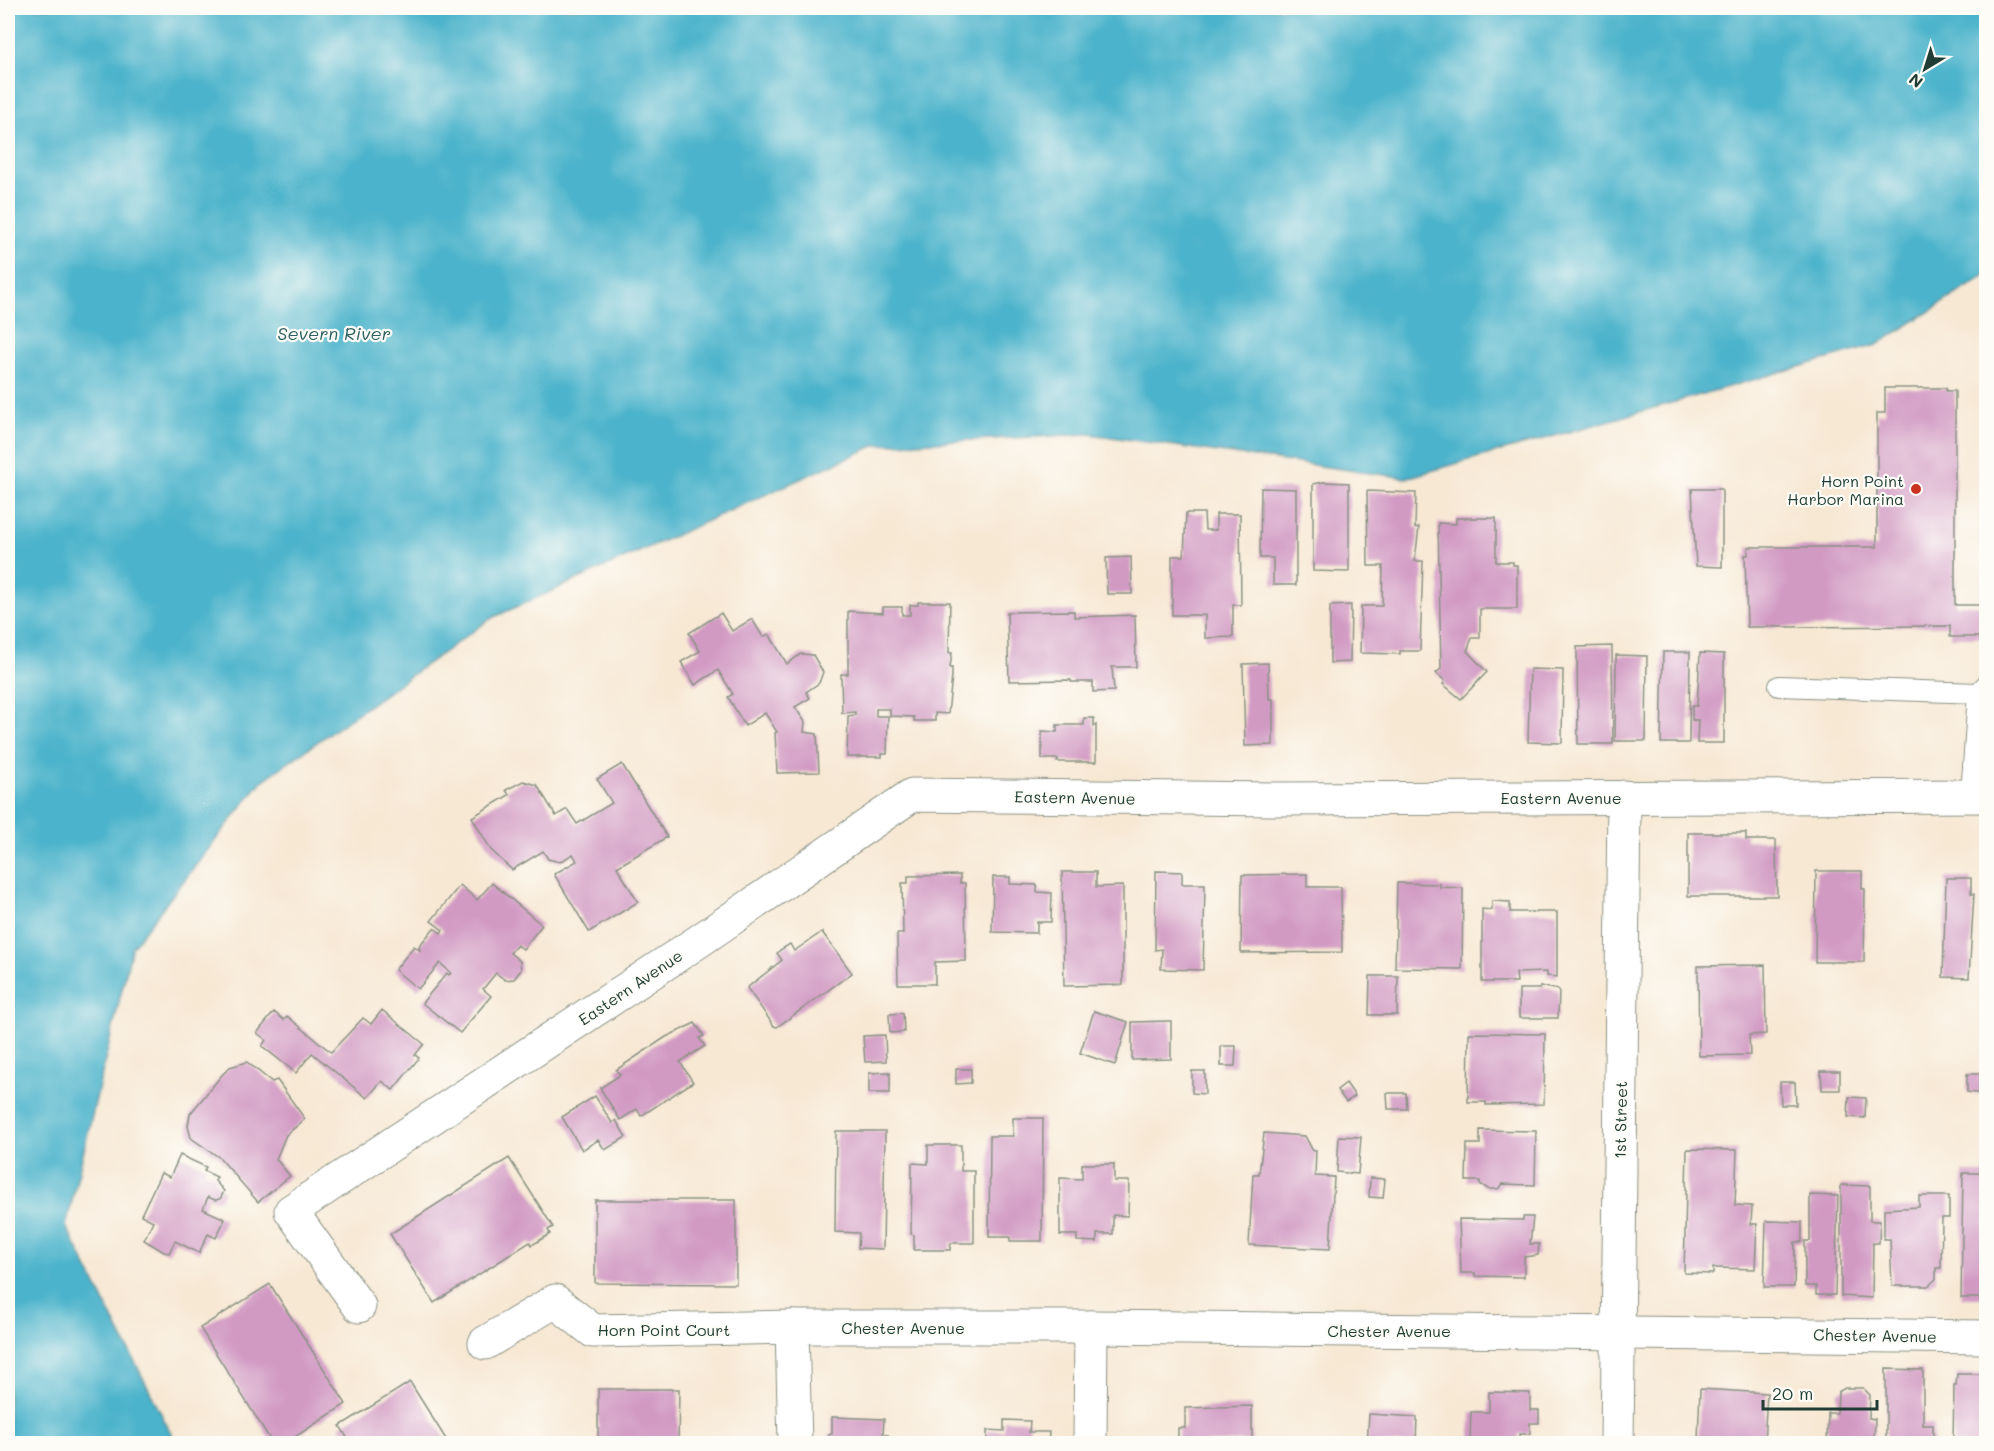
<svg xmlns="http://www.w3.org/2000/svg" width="1994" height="1451" viewBox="0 0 1994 1451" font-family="Mali,sans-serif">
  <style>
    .water { fill: #4cb3cb; stroke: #367880; stroke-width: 1.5 }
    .building { fill: #d19ac3 }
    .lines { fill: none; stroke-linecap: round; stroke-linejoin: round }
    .lane-casing { stroke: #8b9284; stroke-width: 22 }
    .street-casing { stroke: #8b9284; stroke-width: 35 }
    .lane { stroke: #fff; stroke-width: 20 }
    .street { stroke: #fff; stroke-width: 33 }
    .poi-dot { fill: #c8321e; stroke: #fdfcf7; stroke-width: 2 }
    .labels { text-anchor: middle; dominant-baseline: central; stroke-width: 4.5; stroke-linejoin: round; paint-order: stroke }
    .poi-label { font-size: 16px; fill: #1f3d34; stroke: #fdfcf7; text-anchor: end }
    .street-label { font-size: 16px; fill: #1f3d34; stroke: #fdfcf7 }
    .water-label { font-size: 18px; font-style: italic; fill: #2c6061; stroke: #fdfcf7 }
  </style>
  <rect width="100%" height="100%" fill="#fdfcf7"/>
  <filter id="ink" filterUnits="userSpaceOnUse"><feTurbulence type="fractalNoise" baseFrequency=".0167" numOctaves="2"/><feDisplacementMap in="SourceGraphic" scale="12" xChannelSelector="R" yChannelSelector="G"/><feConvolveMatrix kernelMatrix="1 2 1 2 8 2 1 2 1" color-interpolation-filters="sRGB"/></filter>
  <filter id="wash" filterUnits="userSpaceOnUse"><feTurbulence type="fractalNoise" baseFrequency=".008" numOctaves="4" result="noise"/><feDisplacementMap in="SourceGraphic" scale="24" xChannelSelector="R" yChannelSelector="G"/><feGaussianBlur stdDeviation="1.35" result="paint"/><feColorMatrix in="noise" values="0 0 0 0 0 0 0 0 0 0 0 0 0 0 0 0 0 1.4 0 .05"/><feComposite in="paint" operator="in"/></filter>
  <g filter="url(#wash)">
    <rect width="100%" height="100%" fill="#f7e8d4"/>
    <polygon class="water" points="8,8 1986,8 1986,275 1877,345 1406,478 1089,434 876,445 492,618 261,782 132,947 66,1226 176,1443 8,1443"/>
    <g id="blocks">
      <g class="building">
        <polygon points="1885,388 1946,388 1946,391 1955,391 1955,605 1981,605 1982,637 1950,637 1950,626 1747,627 1745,555 1748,555 1748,547 1877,547 1877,413 1885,413"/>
        <polygon points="1324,482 1349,483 1349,572 1313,571 1313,484"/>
        <polygon points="1261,488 1296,489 1296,585 1273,585 1273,558 1260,558"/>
        <polygon points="1692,489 1722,489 1722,567 1696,566"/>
        <polygon points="1367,491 1416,493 1415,528 1419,527 1415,561 1423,561 1420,651 1400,651 1400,654 1360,653 1361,606 1382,606 1383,566 1368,566"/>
        <polygon points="1186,513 1204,513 1205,530 1216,530 1216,514 1240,514 1241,605 1233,605 1233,637 1205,638 1205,615 1172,615 1172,556 1184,556"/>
        <polygon points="1456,518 1496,518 1496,562 1513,562 1513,565 1517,565 1517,609 1480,609 1480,638 1472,638 1467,651 1487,672 1461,699 1443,684 1445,681 1436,673 1441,669 1438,523 1456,524"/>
        <polygon points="1131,557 1132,594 1107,594 1106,558"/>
        <polygon points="918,602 950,602 949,653 952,653 950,668 952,668 952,676 948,714 935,713 935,721 914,721 914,717 890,716 890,709 876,709 876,716 888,716 887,754 882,754 882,757 847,757 848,716 855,715 855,712 842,713 841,674 848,674 848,611 883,613 883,607 902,607 902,615 910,615 910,605 918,605"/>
        <polygon points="1351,605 1350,662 1330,663 1330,606"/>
        <polygon points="1074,611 1074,617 1135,615 1136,667 1112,667 1114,691 1093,692 1093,682 1071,682 1071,680 1009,681 1007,612"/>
        <polygon points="721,613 732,631 752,619 763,637 769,634 787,664 801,654 813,655 823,672 819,683 806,692 810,698 795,707 805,722 804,732 817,734 819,772 777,773 775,733 777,732 765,713 745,726 728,697 733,694 718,670 695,685 681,662 700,651 689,633"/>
        <polygon points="1612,646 1613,744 1578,744 1577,647"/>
        <polygon points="1663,652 1690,652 1689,743 1661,743"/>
        <polygon points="1700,653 1724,654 1724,743 1697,743 1698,720 1692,720 1692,706 1697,706"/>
        <polygon points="1616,655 1647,656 1646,741 1615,741"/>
        <polygon points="1268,663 1269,699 1273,699 1273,745 1245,746 1243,664"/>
        <polygon points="1530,669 1563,670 1562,743 1528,742"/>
        <polygon points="1084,718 1094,718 1094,726 1096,725 1096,762 1057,762 1058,759 1042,759 1042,731 1057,732 1057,725 1084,725"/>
        <polygon points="622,764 667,837 617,867 638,902 589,932 554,874 577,861 573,854 560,862 548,859 543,851 512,870 491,850 472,817 509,795 506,790 523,781 537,785 556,816 567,809 577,824 612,803 597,779"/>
        <polygon points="1688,833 1746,833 1746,840 1776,840 1777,896 1688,896"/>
        <polygon points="1156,871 1182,872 1182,884 1205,884 1203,970 1161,969 1162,949 1155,950"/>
        <polygon points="1816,871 1862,871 1862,889 1865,889 1864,962 1815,962"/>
        <polygon points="1062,872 1096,872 1096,887 1123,886 1123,985 1064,986"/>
        <polygon points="1304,874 1307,874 1307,887 1341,887 1342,952 1241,953 1242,875"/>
        <polygon points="960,875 960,883 965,883 966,961 935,962 935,984 898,984 897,934 903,934 902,883 908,883 908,876"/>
        <polygon points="993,877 1010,877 1010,884 1037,885 1037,892 1052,893 1051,922 1037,922 1037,933 992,932"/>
        <polygon points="1946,878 1971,878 1971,894 1974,894 1969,978 1943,977"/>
        <polygon points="492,883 542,925 523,949 517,945 510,953 520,961 521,970 514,979 505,980 496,973 483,989 491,996 460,1033 422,1003 447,973 449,975 451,973 440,963 418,989 395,970 414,946 420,950 419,946 434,928 441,933 443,930 431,921 460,885 477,900"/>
        <polygon points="1397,883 1440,884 1440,887 1463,888 1462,969 1395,968"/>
        <polygon points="1492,901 1510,902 1510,912 1557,912 1557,977 1547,976 1547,972 1516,973 1517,982 1482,982 1482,909 1492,910"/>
        <polygon points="822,932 852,973 777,1027 774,1026 747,988 782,960 777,953 780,950 790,944 794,951"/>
        <polygon points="1765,965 1766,1034 1749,1035 1750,1055 1699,1056 1698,966"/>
        <polygon points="1370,976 1398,976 1397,1015 1369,1015"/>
        <polygon points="1540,986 1559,990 1558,1018 1519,1018 1519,989 1540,989"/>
        <polygon points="382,1010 424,1044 415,1055 419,1058 393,1090 382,1081 367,1098 312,1053 296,1073 262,1046 266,1040 257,1033 274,1012 284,1020 287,1016 331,1052 363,1018 371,1024"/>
        <polygon points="1094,1011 1128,1022 1115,1065 1080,1053"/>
        <polygon points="903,1013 904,1032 890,1033 889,1014"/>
        <polygon points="1168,1021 1171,1021 1171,1059 1132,1060 1132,1022"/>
        <polygon points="695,1023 704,1036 699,1038 705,1046 680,1062 693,1082 641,1116 637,1109 620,1120 600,1088 620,1075 616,1070 666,1037"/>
        <polygon points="1469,1033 1545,1034 1544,1104 1486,1105 1486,1102 1468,1102"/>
        <polygon points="885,1035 886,1061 865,1062 863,1036"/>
        <polygon points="1221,1046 1236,1046 1235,1066 1221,1066"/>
        <polygon points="247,1062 272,1082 277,1080 305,1119 286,1135 276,1159 290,1176 258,1202 220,1158 191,1138 188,1126 190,1114 221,1076 230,1067"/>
        <polygon points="956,1069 971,1069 971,1083 956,1084"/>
        <polygon points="1192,1071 1205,1071 1205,1094 1192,1093"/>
        <polygon points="1821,1071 1840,1071 1840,1090 1822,1090"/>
        <polygon points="890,1072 890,1093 869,1093 869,1073"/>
        <polygon points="1967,1074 1986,1074 1986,1094 1967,1092"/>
        <polygon points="1780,1082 1795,1082 1796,1105 1781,1105"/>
        <polygon points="1346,1083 1355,1096 1346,1102 1337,1090"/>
        <polygon points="1387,1093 1406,1093 1407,1109 1388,1109"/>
        <polygon points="595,1096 612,1123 616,1120 626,1137 605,1150 598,1140 582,1150 562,1117"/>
        <polygon points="1849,1097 1866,1098 1865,1118 1848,1117"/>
        <polygon points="1013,1118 1043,1118 1042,1241 1010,1241 1010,1237 989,1237 990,1136 1013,1136"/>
        <polygon points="1480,1130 1536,1131 1535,1185 1502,1184 1498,1189 1488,1189 1480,1184 1480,1181 1466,1181 1467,1144 1480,1144"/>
        <polygon points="836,1131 885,1131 883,1249 858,1248 859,1233 835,1232"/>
        <polygon points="1264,1133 1305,1136 1313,1151 1316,1150 1315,1176 1334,1177 1330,1249 1249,1245 1253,1174 1259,1174"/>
        <polygon points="1339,1136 1361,1137 1358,1174 1337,1172"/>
        <polygon points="928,1145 961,1145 961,1171 974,1171 974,1243 951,1243 950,1250 914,1250 914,1235 911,1234 912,1163 928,1164"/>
        <polygon points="1687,1149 1737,1150 1735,1205 1752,1206 1751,1224 1757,1224 1755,1269 1716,1268 1713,1268 1713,1274 1684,1273"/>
        <polygon points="180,1155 206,1167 204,1171 217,1177 215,1181 224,1191 220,1199 215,1200 208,1197 203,1209 225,1219 216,1238 208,1234 199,1253 175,1241 169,1253 164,1252 144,1240 153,1221 141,1215 161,1173 170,1177"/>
        <polygon points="509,1158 553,1227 548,1230 550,1234 532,1245 530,1242 434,1303 390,1234"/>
        <polygon points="1082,1164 1114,1164 1114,1181 1129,1181 1128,1216 1113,1215 1113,1234 1097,1234 1097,1242 1077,1241 1077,1235 1060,1235 1060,1178 1082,1179"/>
        <polygon points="1963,1173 1986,1173 1986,1298 1961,1298"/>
        <polygon points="1370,1178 1385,1179 1383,1198 1369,1197"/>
        <polygon points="1841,1185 1870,1186 1870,1221 1880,1221 1879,1243 1873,1243 1872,1298 1841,1296"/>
        <polygon points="1810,1195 1838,1196 1835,1295 1816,1295 1816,1286 1805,1286 1805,1241 1810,1241"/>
        <polygon points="1919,1196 1949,1196 1949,1218 1942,1218 1941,1268 1936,1268 1936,1279 1928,1286 1892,1286 1890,1239 1884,1239 1884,1209 1919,1207"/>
        <polygon points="595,1200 736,1200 736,1284 595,1283"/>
        <polygon points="1523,1217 1533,1217 1530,1244 1539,1244 1538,1255 1524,1257 1524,1277 1475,1276 1475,1273 1461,1273 1459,1219 1523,1220"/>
        <polygon points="1766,1221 1802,1222 1802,1242 1795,1242 1794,1287 1764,1287"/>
        <polygon points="270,1284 346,1404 284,1444 273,1444 200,1328"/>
        <polygon points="1886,1369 1923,1370 1923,1425 1933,1425 1933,1444 1886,1444"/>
        <polygon points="1957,1374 1986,1374 1986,1444 1953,1444 1954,1385 1956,1385"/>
        <polygon points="410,1382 449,1444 351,1444 340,1426"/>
        <polygon points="1845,1388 1863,1388 1870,1395 1869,1418 1875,1419 1874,1444 1827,1444 1828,1413 1837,1413 1838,1392"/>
        <polygon points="598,1389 679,1389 678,1444 598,1444"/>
        <polygon points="1700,1389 1767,1393 1764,1444 1698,1440"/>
        <polygon points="1489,1392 1530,1393 1530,1410 1539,1410 1539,1423 1530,1423 1530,1434 1519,1434 1519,1440 1470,1439 1471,1412 1489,1412"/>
        <polygon points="1252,1406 1252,1441 1178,1444 1178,1428 1185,1428 1185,1408"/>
        <polygon points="1369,1414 1417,1417 1416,1444 1367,1444"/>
        <polygon points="832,1417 884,1419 883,1435 888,1435 887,1444 829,1444 829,1434 832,1434"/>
        <polygon points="1004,1420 1030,1421 1029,1432 1049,1432 1048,1444 987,1444 987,1430 1004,1431"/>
      </g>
    </g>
  </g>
  <g filter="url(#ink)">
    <use href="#blocks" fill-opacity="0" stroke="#8b9284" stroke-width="1.5"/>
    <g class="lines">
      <g class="lane-casing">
        <g id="lane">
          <polyline points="1779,686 1978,693"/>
          <polyline points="1971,796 1978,693 1986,685"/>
        </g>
      </g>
      <g class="street-casing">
        <g id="street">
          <polyline points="359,1306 291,1211 699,941 912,795 1274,799 1986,796"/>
          <polyline points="792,1327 795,1444"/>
          <polyline points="485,1343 555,1301 593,1331 792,1327 1091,1327 1986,1337"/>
          <polyline points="1090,1444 1091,1327"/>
          <polyline points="1617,1444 1624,797"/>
        </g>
      </g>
      <use href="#lane" class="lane"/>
      <use href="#street" class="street"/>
    </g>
  </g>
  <circle class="poi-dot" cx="1916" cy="489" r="6"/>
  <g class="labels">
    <g class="poi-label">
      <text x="1904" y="480">Horn Point<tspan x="1904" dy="18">Harbor Marina</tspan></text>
    </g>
    <g class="street-label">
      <text transform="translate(1075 797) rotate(1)">Eastern Avenue</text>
      <text x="1561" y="797">Eastern Avenue</text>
      <text transform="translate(630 987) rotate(-34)">Eastern Avenue</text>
      <text transform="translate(1620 1120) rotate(-89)">1st Street</text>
      <text x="903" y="1327">Chester Avenue</text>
      <text x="664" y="1329">Horn Point Court</text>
      <text x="1389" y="1330">Chester Avenue</text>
      <text transform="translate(1875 1335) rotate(1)">Chester Avenue</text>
    </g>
    <g class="water-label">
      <text x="334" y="333">Severn River</text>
    </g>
  </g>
  <rect width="1994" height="1451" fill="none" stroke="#fdfcf7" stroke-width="30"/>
  <g transform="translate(1925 69) rotate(218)" stroke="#fdfcf7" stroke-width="4.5" paint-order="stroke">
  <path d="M0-4.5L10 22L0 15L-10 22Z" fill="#1f3d34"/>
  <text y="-9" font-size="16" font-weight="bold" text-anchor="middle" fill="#1f3d34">N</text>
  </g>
  <path d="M1763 1400v9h114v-9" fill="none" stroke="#1f3d34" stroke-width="3"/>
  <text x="1772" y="1400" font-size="18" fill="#1f3d34" stroke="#fdfcf7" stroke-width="4.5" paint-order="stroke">20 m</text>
</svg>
